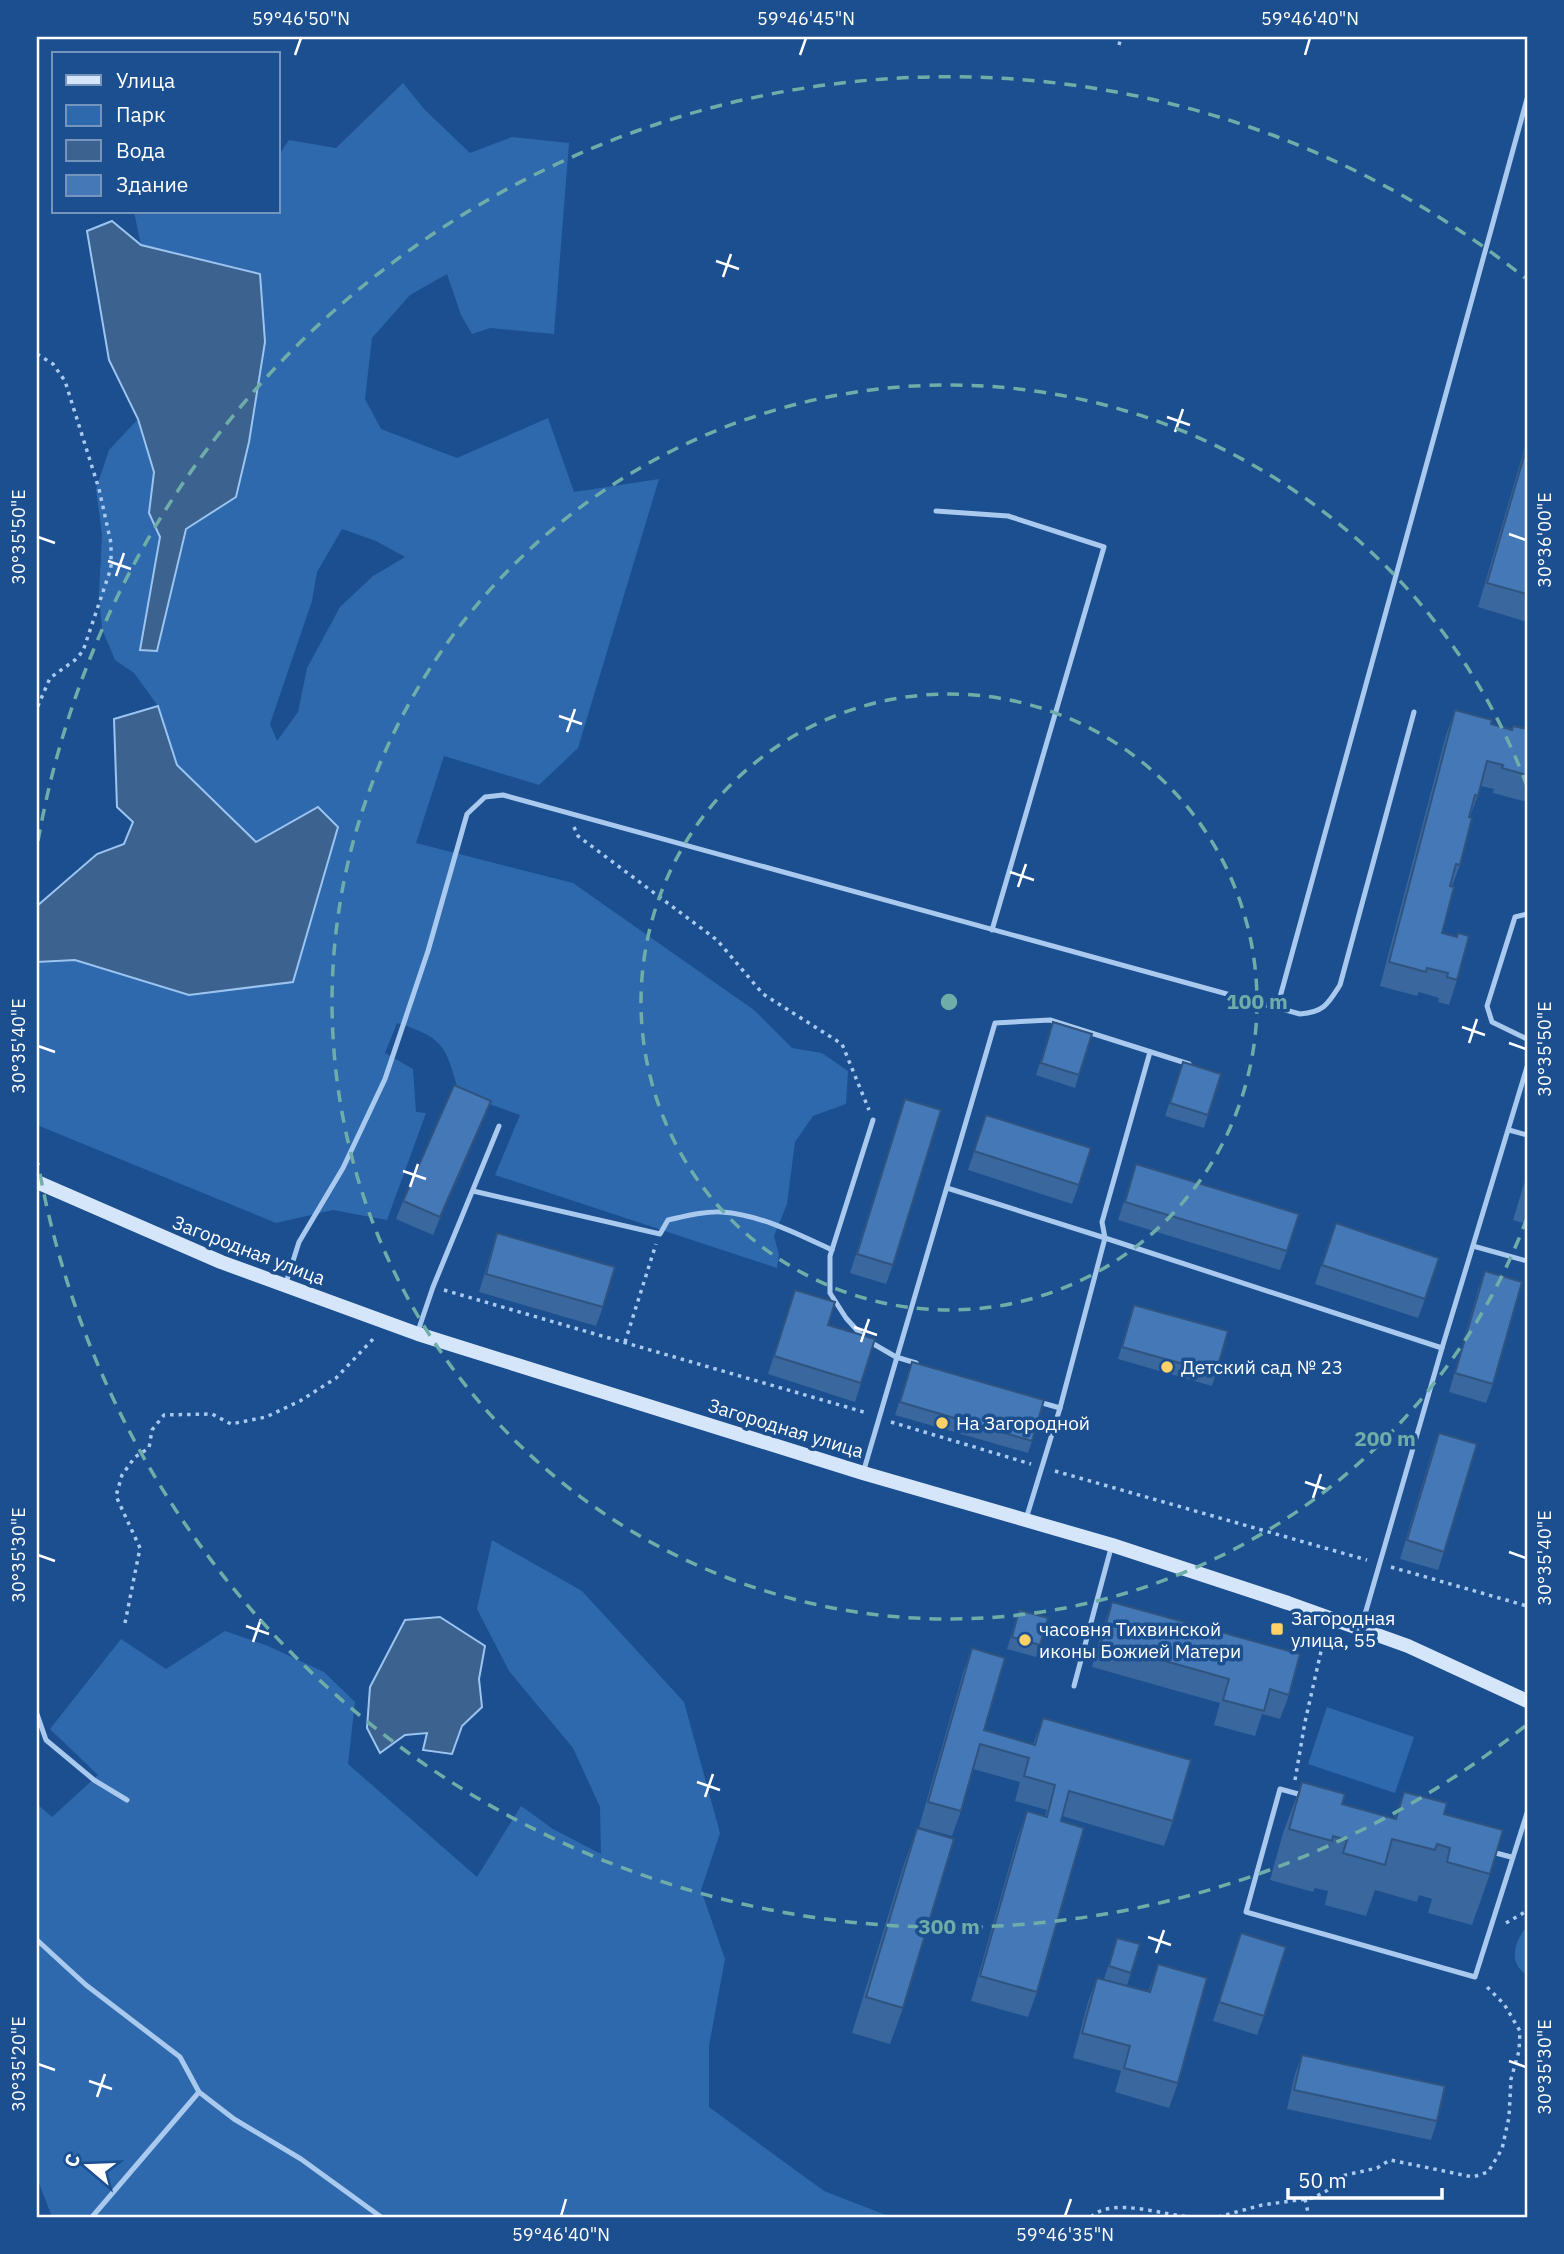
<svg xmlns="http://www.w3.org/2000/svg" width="1564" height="2254" viewBox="0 0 1564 2254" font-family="'IBM Plex Sans',sans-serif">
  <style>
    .green { fill: #2e69ad; fill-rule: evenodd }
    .water { fill: #3c6290; stroke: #9cc4f0; stroke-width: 2 }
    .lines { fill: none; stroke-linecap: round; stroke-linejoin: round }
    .path { stroke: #a9c9ee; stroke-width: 3.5; stroke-dasharray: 3.5 5; stroke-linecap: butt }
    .lane { stroke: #a9c9ee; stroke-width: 5 }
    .secondary { stroke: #d6e6fa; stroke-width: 14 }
    .wall { fill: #3a679d }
    .shaded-wall { fill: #305480 }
    .building { fill: #4478b7; stroke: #305480; stroke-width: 2 }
    .ticks { fill: none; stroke: #fff; stroke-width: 2.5 }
    .ring { fill: none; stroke: #6fada8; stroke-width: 3.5; stroke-dasharray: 12 9 }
    .poi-dot { fill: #ffd166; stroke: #1b4f8f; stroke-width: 2.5 }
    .labels { text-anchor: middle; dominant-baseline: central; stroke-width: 7; stroke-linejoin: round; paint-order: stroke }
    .street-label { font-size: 19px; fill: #fff; stroke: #1b4f8f }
    .poi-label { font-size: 19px; fill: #fff; stroke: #1b4f8f; text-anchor: start }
    .centre { fill: #6fada8; stroke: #1b4f8f; stroke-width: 3.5 }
    .ring-label { font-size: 21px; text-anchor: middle; font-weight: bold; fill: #6fada8; stroke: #1b4f8f; stroke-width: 7; stroke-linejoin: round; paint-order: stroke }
    .neatline { fill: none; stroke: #fff; stroke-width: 2.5 }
    .ticks-label { font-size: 18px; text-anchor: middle; fill: #fff }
  </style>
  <rect width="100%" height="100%" fill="#1b4f8f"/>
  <g class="green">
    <path d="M403,83L424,109L470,153L512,137L569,143L554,334L490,328L472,334L461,315L447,274L410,295L372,338L365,399L381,429L457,458L548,418L574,492L659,479L578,748L539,785L444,756L416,843L573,883L754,1010L792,1048L822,1053L848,1071L846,1104L813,1116L795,1142L787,1204L774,1236L779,1255L777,1268L495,1175L520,1115L459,1093C446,1047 445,1038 397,1023L385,1053L413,1069L416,1112L426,1113L387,1220L333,1210L276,1223L37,1125V962L75,960L189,995L318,807L257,842L177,765L158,706L134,673L115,660L102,629L99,594L102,535L96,489L109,450L138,419L154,472L149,513L160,536L140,649L157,651L186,529L236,497L249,442L265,342L184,255L141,245L134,212H278V156L289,140L336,148ZM342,529L376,541L405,557L373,576L340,607L307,668L298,712L277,741L270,724L312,601L317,572Z"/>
    <polygon points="492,1540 582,1591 684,1702 720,1833 701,1890 725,1959 709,2046 709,2107 824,2191 891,2217 52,2217 37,2178 37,1804 52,1817 98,1775 50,1729 121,1639 166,1669 225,1631 268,1646 324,1672 355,1702 348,1764 477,1877 521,1806 553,1829 601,1854 600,1807 573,1748 509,1671 477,1609"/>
    <polygon points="1327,1707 1414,1737 1395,1793 1308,1764"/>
    <path d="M1527,1926V1975C1507,1963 1515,1941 1527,1926Z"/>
  </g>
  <g class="water">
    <polygon points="112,221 141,245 260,274 265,342 249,442 236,497 186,529 157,651 140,650 160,537 149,513 154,472 138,419 109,360 87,231"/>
    <polygon points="158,706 177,765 256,842 318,807 338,827 293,982 189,995 75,960 37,962 37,906 97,854 124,844 133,822 117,807 114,719"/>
    <polygon points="440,1617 485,1646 479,1679 482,1707 462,1726 452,1754 423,1750 427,1733 405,1735 380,1753 367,1728 370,1687 405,1620"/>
  </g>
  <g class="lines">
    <g class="path">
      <polyline points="1119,45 1121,37"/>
      <polyline points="37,354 53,364 65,381 99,489 111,543 111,568 83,651 75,660 50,678 37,708"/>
      <polyline points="574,827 578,836 717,940 763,994 842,1044 869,1110"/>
      <polyline points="444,1290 867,1413"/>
      <polyline points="625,1342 656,1244"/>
      <polyline points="891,1422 1031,1464"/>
      <polyline points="1055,1471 1367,1560"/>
      <polyline points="1391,1567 1527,1606"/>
      <polyline points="125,1623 140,1548 116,1496 122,1475 135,1457 149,1448 152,1430 164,1415 212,1414 231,1424 266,1417 300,1401 336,1378 375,1337"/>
      <polyline points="1295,1780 1305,1722 1322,1647"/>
      <polyline points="1506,1923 1527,1911"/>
      <polyline points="1305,2199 1309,2217"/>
      <path d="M1091,2217C1113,2196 1164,2216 1192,2217"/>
      <polyline points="1218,2217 1262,2205 1313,2198 1328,2190 1341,2176 1377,2168 1390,2160 1473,2177 1488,2172 1502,2149 1509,2117 1511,2079 1519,2051 1520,2031 1504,2004 1485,1985"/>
    </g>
    <g class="lane">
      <polyline points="936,511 1008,516 1104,547 992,930"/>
      <polyline points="1527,914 1515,917 1487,1006 1492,1022 1527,1039"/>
      <polyline points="1277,1008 1527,99"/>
      <polyline points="1150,1052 1102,1222 1105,1238 1442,1348 1361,1628"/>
      <polyline points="873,1120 830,1256 830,1293 846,1318 865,1339 896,1357 916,1363"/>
      <polyline points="1509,1130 1527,1135"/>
      <polyline points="947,1188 1105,1238 1060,1408 1026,1519"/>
      <path d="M473,1191L660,1234L668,1220C686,1216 704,1211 722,1212C761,1215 798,1234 832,1250"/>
      <polyline points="1473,1246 1527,1261"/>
      <path d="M286,1283L299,1242L343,1168L385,1079L428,951L467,814L485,797L503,795L1300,1014C1324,1012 1328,1004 1340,985L1414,712"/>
      <polyline points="418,1331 433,1287 499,1126"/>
      <polyline points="1442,1348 1527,1067"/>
      <polyline points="1039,1402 1060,1408"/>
      <polyline points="863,1473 995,1023 1050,1020 1189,1064"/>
      <polyline points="1074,1686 1111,1548"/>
      <polyline points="37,1714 46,1740 94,1780 127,1800"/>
      <polyline points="1302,1795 1280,1789 1246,1912 1475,1977 1527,1813"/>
      <polyline points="1492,1852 1511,1857"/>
      <polyline points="37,1940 86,1985 180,2057 199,2092 234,2119 301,2159 381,2217"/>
      <polyline points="92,2217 199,2092"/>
    </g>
    <polyline class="secondary" points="37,1182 221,1262 418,1334 863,1473 1112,1545 1288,1603 1408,1646 1527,1701"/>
  </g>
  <g class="wall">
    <polygon points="1527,440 1527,622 1478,607"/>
    <polygon points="1455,710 1491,724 1512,729 1527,729 1527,802 1493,793 1494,789 1481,786 1470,817 1460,865 1452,886 1442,933 1457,980 1449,1005 1438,1002 1439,998 1419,992 1417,996 1380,986 1446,735"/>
    <polygon points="1053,1022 1079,1075 1075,1088 1036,1075"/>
    <polygon points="1183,1062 1208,1115 1204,1128 1165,1116"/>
    <polygon points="905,1099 893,1265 886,1284 850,1273"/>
    <polygon points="491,1101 484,1119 433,1235 396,1219 403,1201"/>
    <polygon points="986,1115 1079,1185 1072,1204 968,1170"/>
    <polygon points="1136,1164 1287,1251 1280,1270 1118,1220"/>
    <polygon points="1527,1174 1527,1224 1513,1220"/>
    <polygon points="497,1233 603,1307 596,1326 479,1292 491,1252"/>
    <polygon points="1329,1242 1425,1299 1418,1318 1315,1284"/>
    <polygon points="1485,1271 1493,1384 1486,1403 1449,1392 1478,1290"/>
    <polygon points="795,1290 828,1325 861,1383 855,1402 768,1374"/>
    <polygon points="1134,1305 1216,1373 1212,1386 1118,1359"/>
    <polygon points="912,1362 1032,1441 1028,1453 895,1415"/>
    <polygon points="1439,1433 1444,1552 1438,1570 1400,1559 1432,1452"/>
    <polygon points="1112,1602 1289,1695 1280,1719 1262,1714 1255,1736 1214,1725 1220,1703 1092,1667 1103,1627"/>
    <polygon points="1019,1610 1040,1645 1036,1657 1007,1649"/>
    <polygon points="972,1648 984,1730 1033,1744 1043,1718 1173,1821 1164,1846 1062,1816 1037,1992 1028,2017 971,2001 1018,1836 1027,1811 1045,1816 1047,1810 1015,1801 1020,1782 973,1769 961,1811 952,1836 919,1827 963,1673"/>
    <polygon points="1302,1782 1342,1804 1394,1819 1404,1792 1444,1814 1490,1874 1472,1925 1428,1913 1432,1899 1419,1895 1417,1902 1375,1890 1366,1916 1325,1905 1328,1891 1315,1888 1313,1892 1270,1880 1283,1833"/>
    <polygon points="917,1828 903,2008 890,2044 852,2033 904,1864"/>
    <polygon points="1241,1933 1264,2016 1257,2035 1213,2021"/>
    <polygon points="1117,1938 1131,1973 1127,1985 1104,1979"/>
    <polygon points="1158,1964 1178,2083 1169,2108 1115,2092 1121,2071 1073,2058 1088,2002 1097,1978 1148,1992"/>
    <polygon points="1302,2055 1437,2121 1431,2140 1287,2109 1295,2074"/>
  </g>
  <polygon class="shaded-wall" points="491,1101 484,1119 433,1235 440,1217"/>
  <g class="building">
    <polygon points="1527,446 1527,594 1487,583"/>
    <polygon points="1455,710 1492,720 1491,724 1512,730 1513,726 1527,729 1527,775 1502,768 1503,765 1487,761 1478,796 1475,795 1469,817 1472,818 1460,865 1456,864 1450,886 1454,887 1442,933 1457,937 1458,933 1469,936 1457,980 1447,977 1448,973 1427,968 1426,972 1389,962"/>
    <polygon points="1053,1022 1092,1034 1079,1075 1041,1063"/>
    <polygon points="1183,1062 1221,1074 1208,1115 1170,1103"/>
    <polygon points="454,1085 491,1101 440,1217 403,1201"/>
    <polygon points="905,1099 941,1110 893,1265 857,1254"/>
    <polygon points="986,1115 1091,1148 1079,1185 974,1151"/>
    <polygon points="1136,1164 1299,1214 1287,1251 1125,1202"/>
    <polygon points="1336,1223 1439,1258 1425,1299 1322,1265"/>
    <polygon points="497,1233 615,1267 603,1307 486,1274"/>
    <polygon points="1485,1271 1522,1282 1493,1384 1455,1373"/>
    <polygon points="795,1290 835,1302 828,1325 875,1339 861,1383 774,1356"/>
    <polygon points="1134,1305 1228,1331 1216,1373 1122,1347"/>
    <polygon points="912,1362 1044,1400 1032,1441 900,1402"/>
    <polygon points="1439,1433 1477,1444 1444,1552 1407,1540"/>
    <polygon points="1112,1602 1300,1654 1289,1695 1270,1689 1264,1711 1223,1700 1229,1679 1101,1643"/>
    <polygon points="1019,1610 1048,1618 1040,1645 1012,1637"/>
    <polygon points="972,1648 1005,1658 984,1730 1035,1745 1043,1718 1191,1760 1173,1821 1069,1791 1061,1821 1084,1828 1037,1992 980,1976 1027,1811 1047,1817 1055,1785 1024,1776 1029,1758 980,1744 961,1811 928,1802"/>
    <polygon points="1302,1782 1345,1794 1342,1804 1396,1819 1404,1792 1447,1803 1444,1814 1503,1830 1490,1874 1447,1862 1450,1848 1437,1844 1435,1850 1392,1839 1385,1865 1343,1853 1347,1840 1333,1836 1332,1841 1289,1829"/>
    <polygon points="917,1828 954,1839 903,2008 866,1997"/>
    <polygon points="1241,1933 1286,1947 1264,2016 1219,2002"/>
    <polygon points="1117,1938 1140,1944 1131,1973 1109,1966"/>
    <polygon points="1158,1964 1207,1978 1178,2083 1124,2068 1130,2046 1082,2033 1097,1978 1150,1992"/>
    <polygon points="1302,2055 1445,2086 1437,2121 1294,2090"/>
  </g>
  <path class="ticks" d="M295,55L301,38M800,55L806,38M1305,55L1310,38M716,261L739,269M723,277L731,254M1167,417L1190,425M1175,432L1183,409M1509,534L1526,540M38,537L55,543M108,561L131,569M116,576L124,553M559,716L582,724M567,732L575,709M1010,872L1034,880M1018,887L1026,864M1462,1027L1485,1035M1469,1043L1477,1019M1509,1043L1526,1049M38,1046L55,1052M403,1171L426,1179M410,1187L418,1164M854,1327L877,1335M861,1342L869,1319M1305,1482L1328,1490M1313,1498L1321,1474M1509,1552L1526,1558M38,1555L55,1561M246,1626L269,1634M253,1642L261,1619M697,1782L720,1790M705,1797L713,1774M1148,1937L1171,1945M1156,1953L1164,1930M1509,2061L1526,2067M38,2064L55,2070M89,2081L112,2089M97,2097L105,2074M561,2216L566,2199M1065,2216L1071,2199"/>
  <g class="ring">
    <circle cx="949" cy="1002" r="308"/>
    <path d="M1527 1218A617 617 0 1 1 1527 786"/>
    <path d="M1525 1726A925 925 0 0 1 38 1163M38 841A925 925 0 0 1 1525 278"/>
  </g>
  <g class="poi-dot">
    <circle cx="1167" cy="1367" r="7"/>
    <circle cx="942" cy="1423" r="7"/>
    <rect x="1270" y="1622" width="14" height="14" rx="3.5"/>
    <circle cx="1025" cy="1640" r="7"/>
  </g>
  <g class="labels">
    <g class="street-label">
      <text transform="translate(249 1250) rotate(21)">Загородная улица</text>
      <text transform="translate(786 1428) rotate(17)">Загородная улица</text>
    </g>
    <g class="poi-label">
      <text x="1181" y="1367">Детский сад № 23</text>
      <text x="956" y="1423">На Загородной</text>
      <text x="1291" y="1618">Загородная<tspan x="1291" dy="22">улица, 55</tspan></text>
      <text x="1039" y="1629">часовня Тихвинской<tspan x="1039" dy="22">иконы Божией Матери</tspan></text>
    </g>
  </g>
  <circle cx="949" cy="1002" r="10" class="centre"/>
  <g class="ring-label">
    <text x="1257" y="1009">100 m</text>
    <text x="1385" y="1446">200 m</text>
    <text x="949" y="1934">300 m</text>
  </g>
  <rect width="1564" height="2254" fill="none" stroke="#1b4f8f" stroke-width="77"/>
  <rect x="52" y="52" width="228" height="161" fill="#1b4f8f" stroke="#7695bc" stroke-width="2"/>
  <rect x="66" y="75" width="35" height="10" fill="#d6e6fa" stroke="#7695bc" stroke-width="2"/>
  <text x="116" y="88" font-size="21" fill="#ffffff">Улица</text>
  <rect x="66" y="105" width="35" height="21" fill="#2e69ad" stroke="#7695bc" stroke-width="2"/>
  <text x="116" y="122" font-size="21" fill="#ffffff">Парк</text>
  <rect x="66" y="140" width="35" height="21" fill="#3c6290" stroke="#7695bc" stroke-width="2"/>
  <text x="116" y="158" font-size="21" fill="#ffffff">Вода</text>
  <rect x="66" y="175" width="35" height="21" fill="#4478b7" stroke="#7695bc" stroke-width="2"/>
  <text x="116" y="192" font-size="21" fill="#ffffff">Здание</text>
  <g transform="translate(88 2166) rotate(289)" stroke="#1b4f8f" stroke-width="5" paint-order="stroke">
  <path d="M0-5L12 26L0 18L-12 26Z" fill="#ffffff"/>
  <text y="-10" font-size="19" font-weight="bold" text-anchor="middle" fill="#ffffff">С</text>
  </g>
  <path d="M1288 2188v10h154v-10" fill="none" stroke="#ffffff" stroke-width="3.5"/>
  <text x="1298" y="2188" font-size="21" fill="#ffffff" stroke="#1b4f8f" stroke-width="5" paint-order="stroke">50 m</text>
  <rect x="38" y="38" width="1488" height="2178" class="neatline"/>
  <g class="ticks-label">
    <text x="301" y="25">59°46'50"N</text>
    <text x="806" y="25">59°46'45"N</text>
    <text x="1310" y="25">59°46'40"N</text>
    <text transform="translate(19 537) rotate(-90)" y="6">30°35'50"E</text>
    <text transform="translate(1545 540) rotate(-90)" y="6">30°36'00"E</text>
    <text transform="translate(19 1046) rotate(-90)" y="6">30°35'40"E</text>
    <text transform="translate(1545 1049) rotate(-90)" y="6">30°35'50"E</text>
    <text transform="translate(19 1555) rotate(-90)" y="6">30°35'30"E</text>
    <text transform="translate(1545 1558) rotate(-90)" y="6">30°35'40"E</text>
    <text transform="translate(19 2064) rotate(-90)" y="6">30°35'20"E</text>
    <text transform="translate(1545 2067) rotate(-90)" y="6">30°35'30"E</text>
    <text x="561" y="2241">59°46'40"N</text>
    <text x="1065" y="2241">59°46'35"N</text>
  </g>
</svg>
